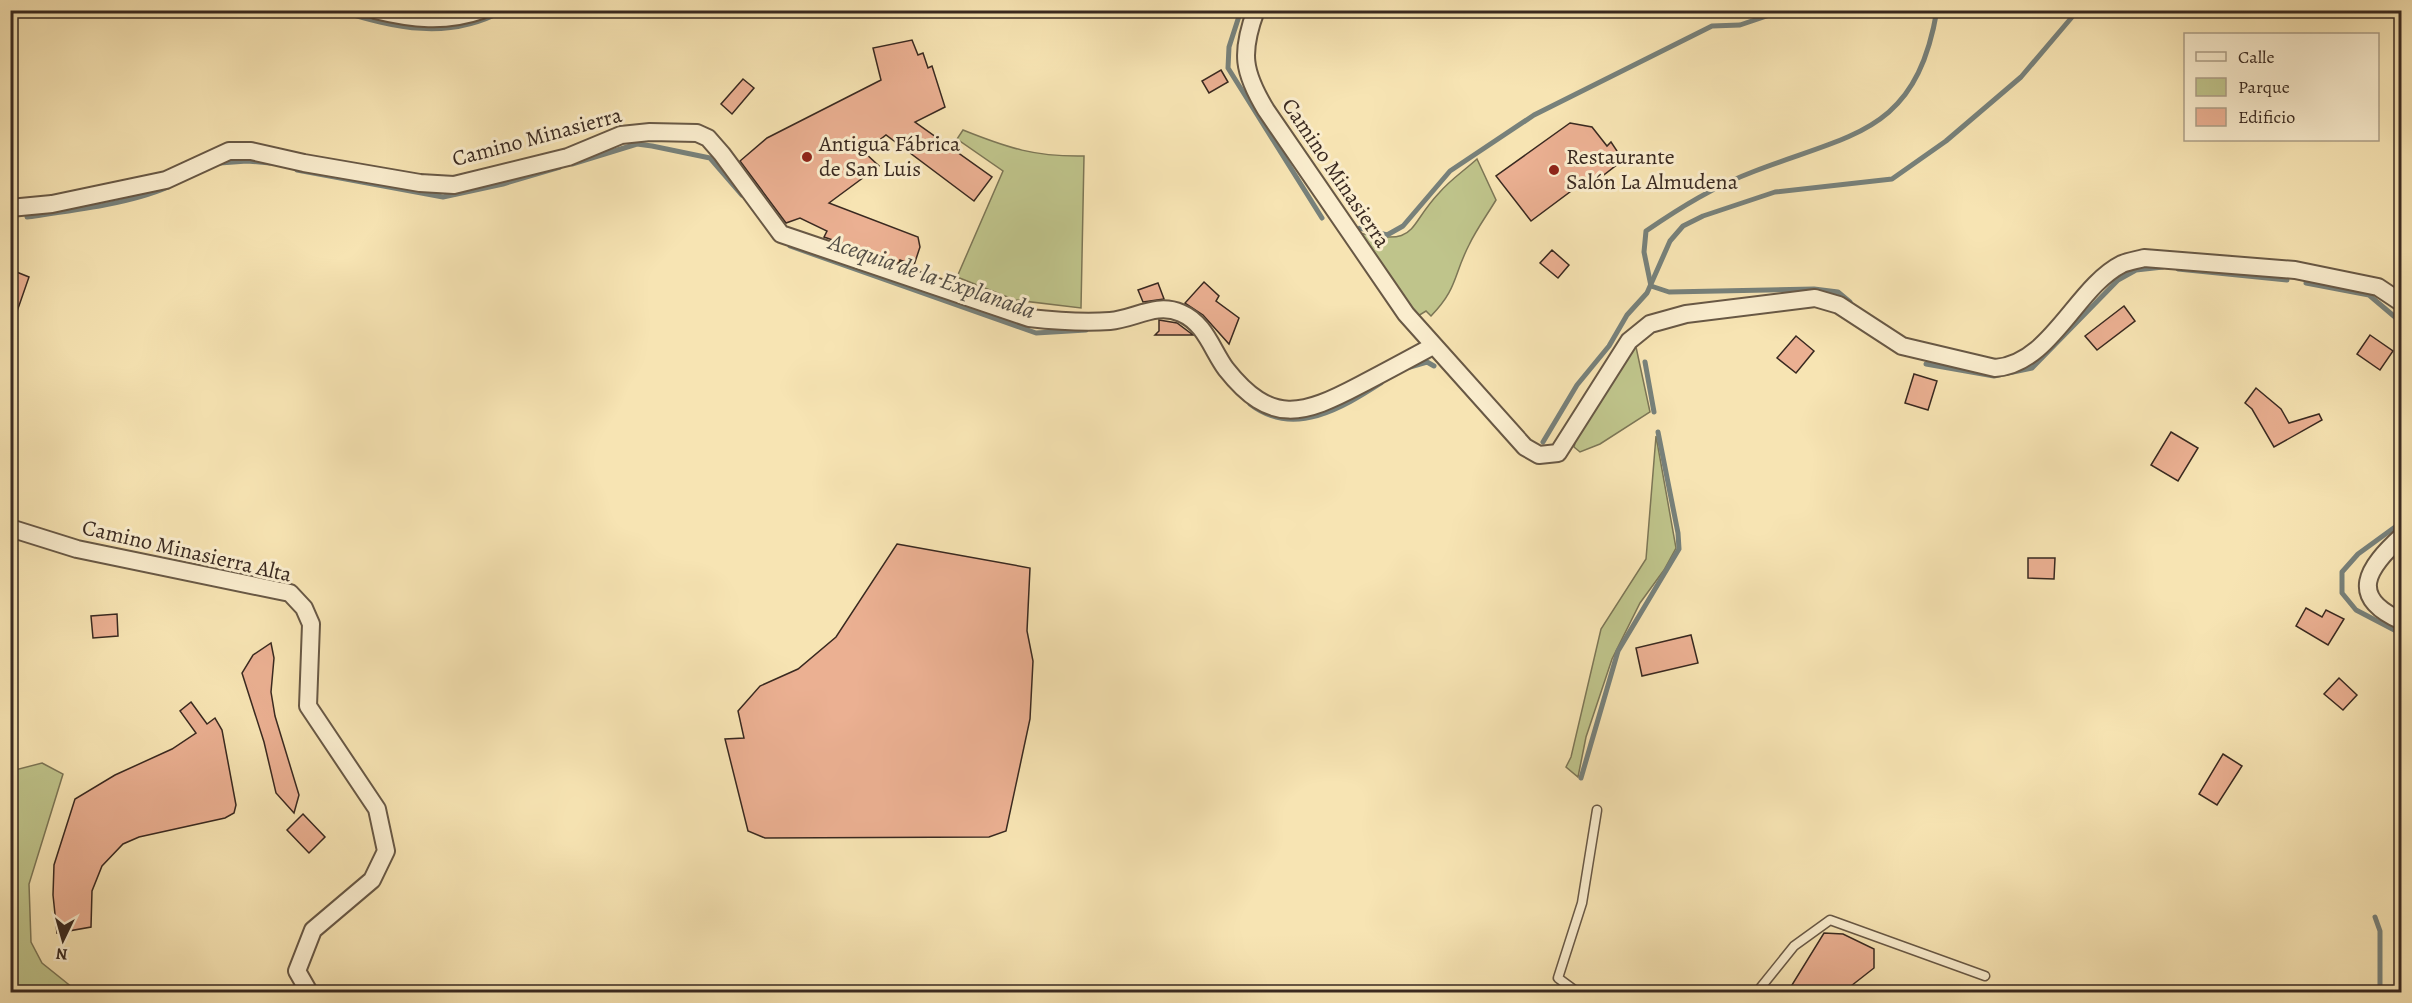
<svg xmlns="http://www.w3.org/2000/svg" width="2412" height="1003" viewBox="0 0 2412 1003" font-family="Alegreya,serif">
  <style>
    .green { fill: #bfc48b; stroke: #7c7656; stroke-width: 1.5 }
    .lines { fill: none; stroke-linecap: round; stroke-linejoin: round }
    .stream { stroke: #77817b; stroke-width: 5 }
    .building { fill: #ebb092; stroke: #392920; stroke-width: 1.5 }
    .service-casing { stroke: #685845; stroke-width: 11 }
    .minor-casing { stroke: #685845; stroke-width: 20 }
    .service { stroke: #faedce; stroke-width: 8 }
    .minor { stroke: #faedce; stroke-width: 16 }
    .poi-dot { fill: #8f2418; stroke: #faedce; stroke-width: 2 }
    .labels { text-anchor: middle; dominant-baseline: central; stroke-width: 6; stroke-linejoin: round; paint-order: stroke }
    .street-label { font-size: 22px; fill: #392920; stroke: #faedce }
    .poi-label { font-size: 22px; fill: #392920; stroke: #faedce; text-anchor: start }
    .water-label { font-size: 24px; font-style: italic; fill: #534e46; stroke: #faedce }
  </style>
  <rect width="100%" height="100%" fill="#f7e4b3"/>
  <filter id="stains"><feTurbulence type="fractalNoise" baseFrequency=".00333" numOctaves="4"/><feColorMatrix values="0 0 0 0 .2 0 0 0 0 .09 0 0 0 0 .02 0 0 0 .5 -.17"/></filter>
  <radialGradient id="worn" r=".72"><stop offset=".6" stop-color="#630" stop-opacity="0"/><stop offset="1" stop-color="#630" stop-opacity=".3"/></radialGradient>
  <g class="green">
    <path d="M963,130C1008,148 1035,157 1084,156L1081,308L1015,300L957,277L1003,171L957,139Z"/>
    <path d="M1477,159L1496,200C1487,215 1476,230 1469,245C1453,276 1458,288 1431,316L1426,311L1418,316L1359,233C1419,246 1406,228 1439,193C1450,180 1465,170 1477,159Z"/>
    <polygon points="1636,347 1650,412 1600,444 1580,452 1574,447 1577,434 1619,366"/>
    <polygon points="1656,436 1676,548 1664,570 1640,603 1612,659 1586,737 1578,777 1566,767 1571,757 1601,629 1646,559"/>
    <polygon points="42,763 63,774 29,884 31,942 42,963 78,992 11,992 11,771"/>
  </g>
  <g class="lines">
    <g class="stream">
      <path d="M337,10C396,28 448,41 504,10"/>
      <polyline points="1241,10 1229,47 1228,68 1322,218"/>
      <polyline points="220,163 247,161 270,163"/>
      <polyline points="572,164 637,144 652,146 710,158 742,195"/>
      <polyline points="297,170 443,197 503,184 560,167"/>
      <path d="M27,217C70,211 129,204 168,187"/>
      <polyline points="1360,228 1387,235 1403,226 1450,171 1534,115 1712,26 1740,25 1784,10"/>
      <polyline points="790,246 1036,333 1086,330"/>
      <polyline points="2178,269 2287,280"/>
      <polyline points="2306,283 2369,295 2402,323"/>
      <path d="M1850,302L1838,292L1814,289L1669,292L1651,286L1644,252L1646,231C1681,207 1715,186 1755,171C1854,133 1916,133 1937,10"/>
      <polyline points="1645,362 1654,412"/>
      <polyline points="1926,364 1994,376 2032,368 2118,280 2136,270 2163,267"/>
      <polyline points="1410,367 1427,362 1434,366"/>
      <path d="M1250,404C1294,438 1342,408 1381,383"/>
      <polyline points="1543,442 1577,385 1609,346 1627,315 1647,293 1670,241 1683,226 1703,216 1775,192 1892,179 1946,141 2021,77 2078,10"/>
      <polyline points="2402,522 2358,554 2342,572 2342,593 2356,610 2402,634"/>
      <polyline points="1581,778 1618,651 1679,549 1678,533 1658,432"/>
      <polyline points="2375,917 2380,931 2380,992"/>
    </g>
  </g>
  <g class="building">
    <polygon points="912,40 918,55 923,53 928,68 932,66 945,107 915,122 992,177 974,201 886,135 864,152 879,166 829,203 918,237 920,247 914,265 900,260 899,263 824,237 827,231 800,218 786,223 740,161 767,138 881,80 873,48"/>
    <polygon points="1221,70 1228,82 1209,93 1202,81"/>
    <polygon points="743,79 754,88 732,114 721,104"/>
    <polygon points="1570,123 1592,127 1607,146 1611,142 1623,160 1587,188 1582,183 1531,221 1496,176"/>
    <polygon points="1552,250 1569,265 1558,278 1540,263"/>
    <polygon points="14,271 29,277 13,323 10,323 10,281"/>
    <polygon points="1204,282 1219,296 1216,301 1239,318 1229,344 1203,315 1185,303"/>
    <polygon points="1158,283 1164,299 1143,302 1138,290"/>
    <polygon points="2124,306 2135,321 2097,350 2085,336"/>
    <polygon points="1159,320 1177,323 1193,335 1155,335 1159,331"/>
    <polygon points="2370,335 2393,351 2380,370 2357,354"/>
    <polygon points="1796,336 1814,351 1796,373 1777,358"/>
    <polygon points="1914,374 1937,381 1928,410 1905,403"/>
    <polygon points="2256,388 2281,409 2289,423 2319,414 2322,420 2274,447 2252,409 2245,403"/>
    <polygon points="2171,432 2198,448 2178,481 2151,465"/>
    <polygon points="897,544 1030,568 1027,631 1033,661 1030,719 1006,831 989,837 765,838 748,831 725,739 744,738 738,711 760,686 798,669 836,637"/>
    <polygon points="2028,558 2055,558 2054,579 2028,578"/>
    <polygon points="2306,608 2322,617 2326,610 2344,619 2328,645 2296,626"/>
    <polygon points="117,614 118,636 93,638 91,616"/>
    <polygon points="1691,635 1698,663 1642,676 1636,648"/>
    <polygon points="271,643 274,658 271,692 275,716 299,795 294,813 276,793 264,742 242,673 253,655"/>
    <polygon points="2339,678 2357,695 2343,710 2324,694"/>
    <polygon points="191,702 207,724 215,718 222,730 236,805 234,813 225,818 139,837 123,844 102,866 92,891 91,927 57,933 53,895 54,865 75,799 115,775 172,749 196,733 180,711"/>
    <polygon points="2223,754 2242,766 2217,805 2199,794"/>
    <polygon points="303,814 325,837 309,853 287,830"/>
    <polygon points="1824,933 1843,934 1874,949 1874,968 1842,993 1787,993"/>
  </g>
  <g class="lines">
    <g class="service-casing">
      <g id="service">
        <polyline points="1577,992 1558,978 1582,903 1597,810"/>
        <polyline points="1757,992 1794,946 1830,920 1985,976"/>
      </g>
    </g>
    <g class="minor-casing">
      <g id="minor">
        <path d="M375,10C412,19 445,23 482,10"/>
        <path d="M1256,10C1240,53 1243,72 1266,110L1406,314L1525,447L1539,455L1558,453L1629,341L1650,324L1686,314L1815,298L1839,305L1902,346L1995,368C2051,364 2076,287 2122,264C2129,261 2137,260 2144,258L2295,270L2378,287L2402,303"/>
        <path d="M10,208L52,204L166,180L229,151H251L304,163L420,183L454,185L568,157L621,135L650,132L697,133L708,138L722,154L781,234L1029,318C1056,321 1083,323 1110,321C1135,319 1156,302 1181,313C1205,323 1212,350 1226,369C1271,426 1303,415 1360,385C1385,372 1409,359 1433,346"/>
        <polyline points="10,528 77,549 290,593 304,608 311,624 308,706 377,809 386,851 372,880 313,930 297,971 309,992"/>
        <path d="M2402,536C2367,568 2347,597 2402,621"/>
      </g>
    </g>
    <use href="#service" class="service"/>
    <use href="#minor" class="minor"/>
  </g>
  <g class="poi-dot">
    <circle cx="807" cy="157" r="6"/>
    <circle cx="1554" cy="170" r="6"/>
  </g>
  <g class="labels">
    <g class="street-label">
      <text transform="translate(537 137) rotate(-15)">Camino Minasierra</text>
      <text transform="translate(1336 173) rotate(56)">Camino Minasierra</text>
      <text transform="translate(187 551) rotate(13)">Camino Minasierra Alta</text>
    </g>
    <g class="poi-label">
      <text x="819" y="144">Antigua Fábrica<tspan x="819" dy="25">de San Luis</tspan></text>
      <text x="1566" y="157">Restaurante<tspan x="1566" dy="25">Salón La Almudena</tspan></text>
    </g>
    <g class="water-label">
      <text transform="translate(932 276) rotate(19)">Acequia de la Explanada</text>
    </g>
  </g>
  <rect width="2412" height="1003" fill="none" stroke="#f7e4b3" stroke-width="36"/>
  <rect x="12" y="12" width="2388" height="979" fill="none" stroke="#392920" stroke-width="3"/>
  <rect x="18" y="18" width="2376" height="967" fill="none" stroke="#392920" stroke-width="1.5"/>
  <rect x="2184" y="33" width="195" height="108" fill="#faedce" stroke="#ad9f88" stroke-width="1.5"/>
  <rect x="2196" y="52" width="30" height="9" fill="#faedce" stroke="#ad9f88" stroke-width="1.5"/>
  <text x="2238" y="63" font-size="18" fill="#392920">Calle</text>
  <rect x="2196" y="78" width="30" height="18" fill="#bfc48b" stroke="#ad9f88" stroke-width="1.5"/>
  <text x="2238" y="93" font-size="18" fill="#392920">Parque</text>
  <rect x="2196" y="108" width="30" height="18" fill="#ebb092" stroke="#ad9f88" stroke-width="1.5"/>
  <text x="2238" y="123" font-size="18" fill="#392920">Edificio</text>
  <g transform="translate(63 940) rotate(185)" stroke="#faedce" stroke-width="4.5" paint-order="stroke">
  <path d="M0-4.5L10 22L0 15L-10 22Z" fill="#392920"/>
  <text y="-9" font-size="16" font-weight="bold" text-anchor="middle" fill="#392920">N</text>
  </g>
  <rect width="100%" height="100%" filter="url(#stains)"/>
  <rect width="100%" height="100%" fill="url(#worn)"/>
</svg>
